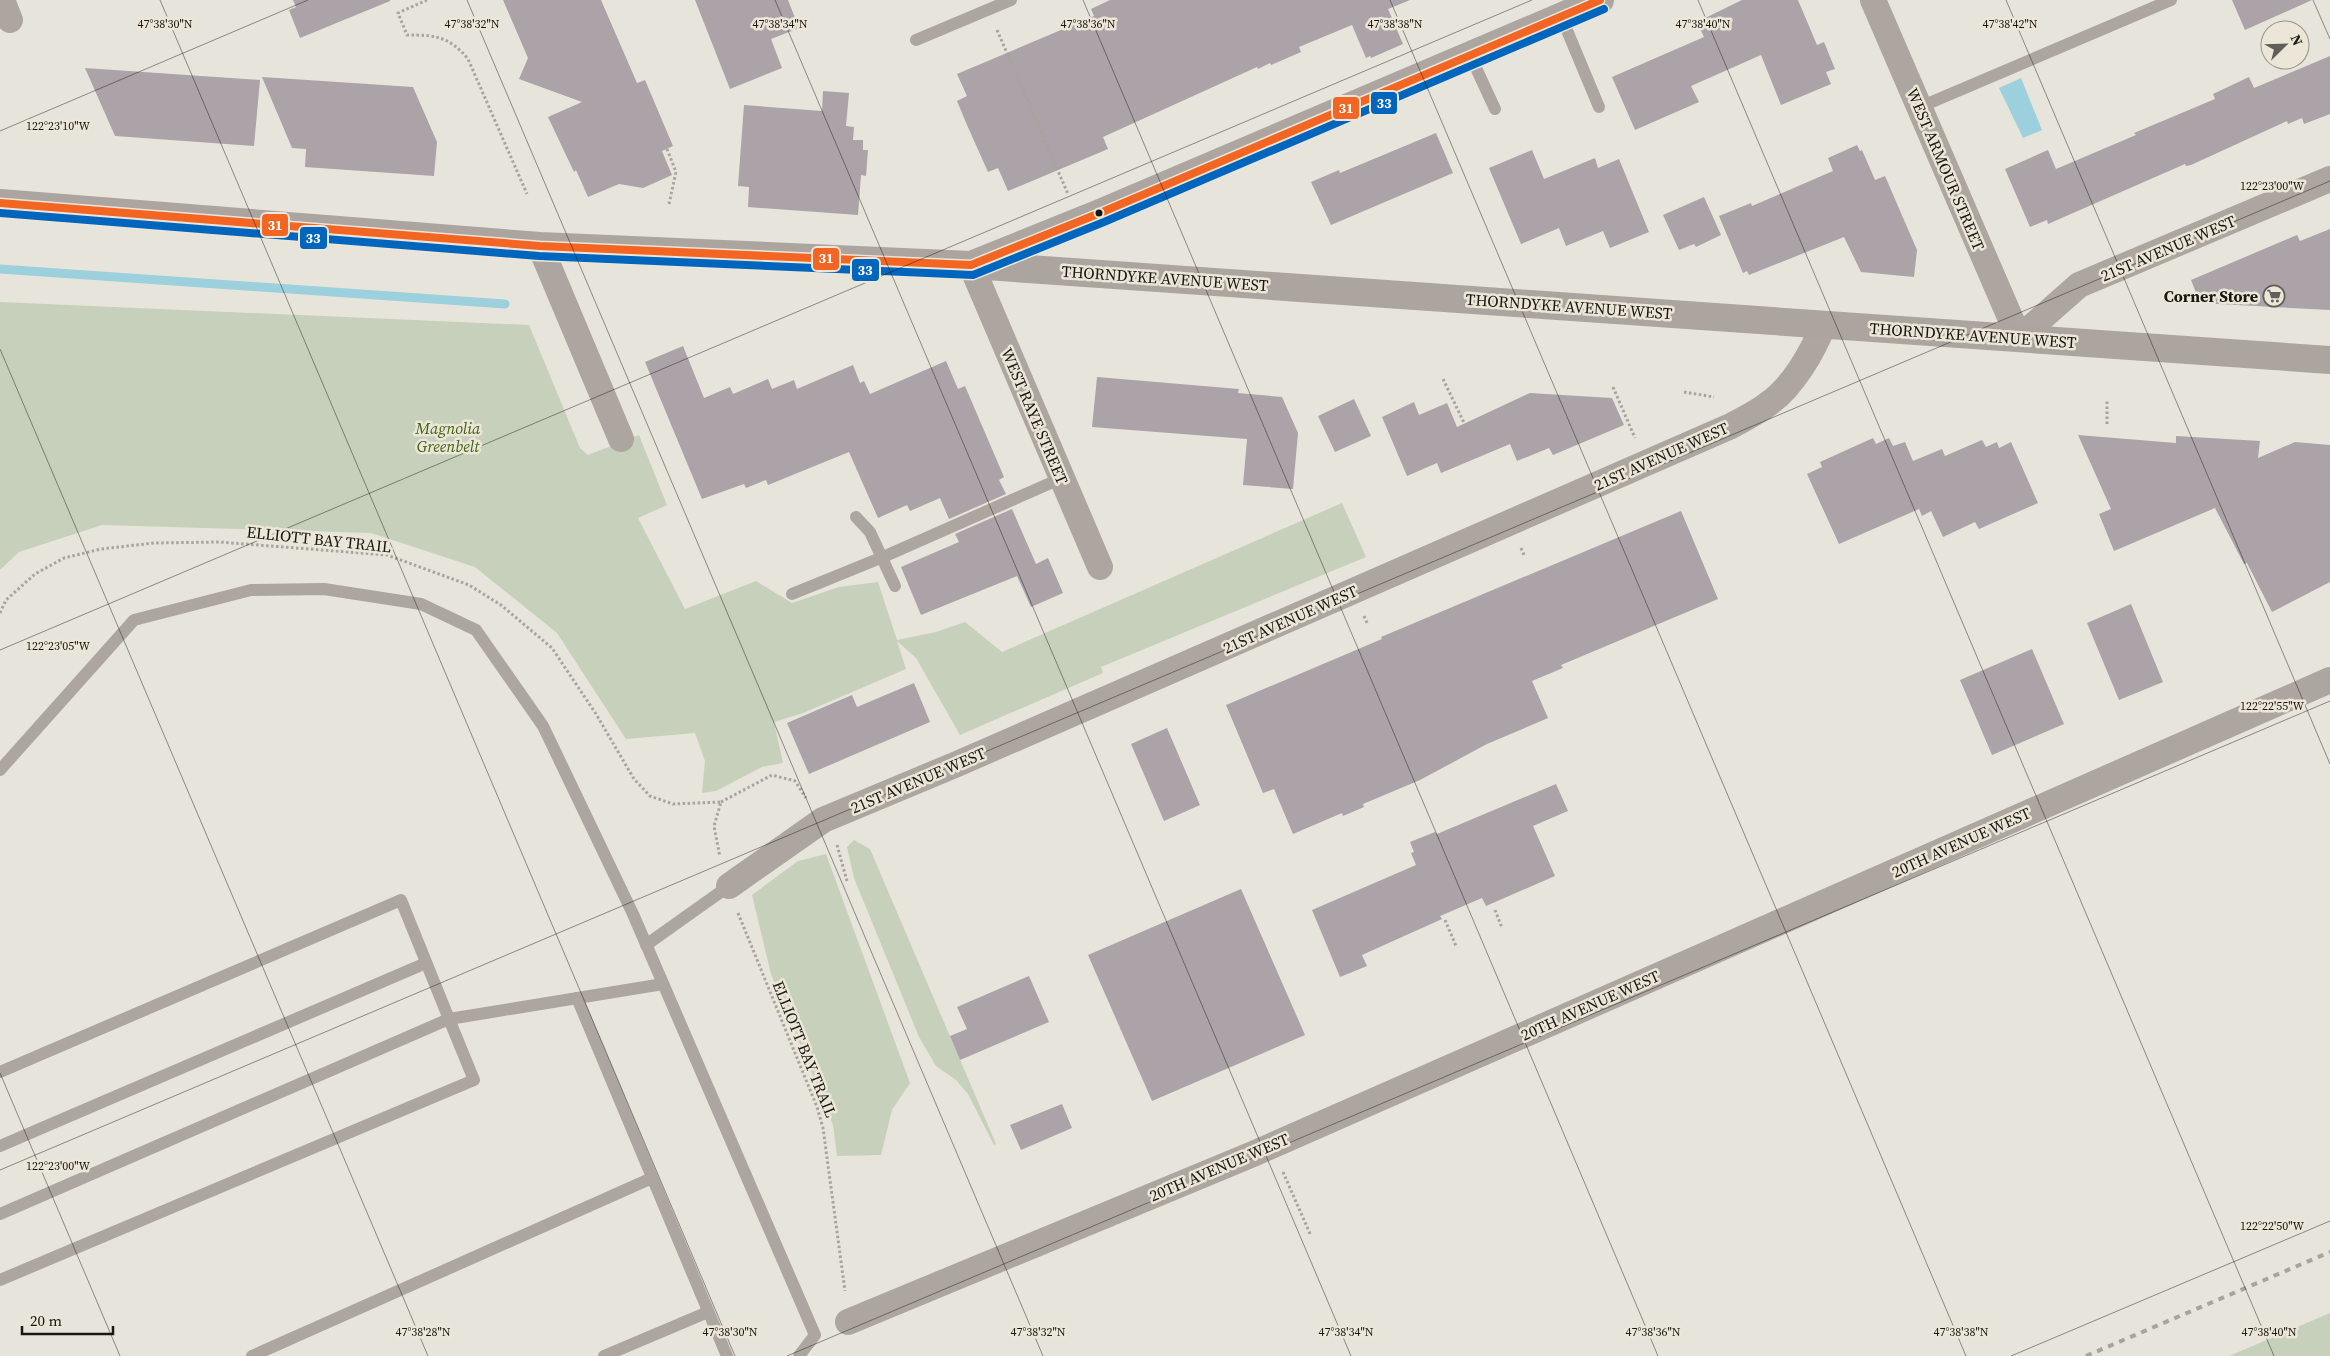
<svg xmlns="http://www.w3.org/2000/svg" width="2330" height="1356" viewBox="0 0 2330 1356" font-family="'Source Serif 4',serif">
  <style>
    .green { fill: #c7d0ba }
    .water { fill: #9cd0dd }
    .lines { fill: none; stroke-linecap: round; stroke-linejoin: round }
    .stream { stroke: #9cd0dd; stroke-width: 9 }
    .building { fill: #aba3a8 }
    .path { stroke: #a9a39e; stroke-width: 3; stroke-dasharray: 2.5 2.5; stroke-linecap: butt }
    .service { stroke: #ada6a0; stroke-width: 12 }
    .minor { stroke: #ada6a0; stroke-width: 26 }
    .tertiary { stroke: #ada6a0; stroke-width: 28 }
    .secondary { stroke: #aca49e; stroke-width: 28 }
    .rail { stroke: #a7a39d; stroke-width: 4; stroke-dasharray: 6 6; stroke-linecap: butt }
    .bus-1-casing { stroke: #ebe6d8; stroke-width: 11 }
    .bus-2-casing { stroke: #ebe6d8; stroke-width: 11 }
    .bus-1 { stroke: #f26522; stroke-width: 8 }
    .bus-2 { stroke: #0065bd; stroke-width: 8 }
    .ticks { fill: none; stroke: #181712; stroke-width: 1; stroke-opacity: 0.45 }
    .bus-dot { fill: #181712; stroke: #ebe6d8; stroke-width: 2 }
    .labels { text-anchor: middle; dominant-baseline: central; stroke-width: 5; stroke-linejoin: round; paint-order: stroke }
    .street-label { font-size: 16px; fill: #181712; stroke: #ebe6d8 }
    .poi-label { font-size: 16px; font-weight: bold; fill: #181712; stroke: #ebe6d8; text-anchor: end }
    .park-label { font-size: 16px; font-style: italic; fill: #406416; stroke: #ebe6d8 }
    .ticks-label { font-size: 12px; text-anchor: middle; fill: #181712; stroke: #ebe6d8; stroke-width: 5; stroke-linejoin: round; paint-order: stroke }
    .line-badge { stroke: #ebe6d8; stroke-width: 2 }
    .badge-label { font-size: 14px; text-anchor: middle; font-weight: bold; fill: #fff }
  </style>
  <rect width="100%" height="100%" fill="#e7e4dc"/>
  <g class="green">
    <polygon points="0,302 529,325 580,448 588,455 639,435 667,505 638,518 685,609 756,581 792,603 839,587 878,582 897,640 936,632 965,622 1002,652 1342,503 1366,557 1101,667 1103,673 960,735 916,658 897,641 906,669 803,713 774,722 783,763 762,767 716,791 702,793 705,761 695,733 626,739 557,633 475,567 371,533 102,525 19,552 0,570"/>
    <polygon points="854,840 870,849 996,1144 994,1145 968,1094 956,1080 936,1066 919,1037 854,878 847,847"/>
    <polygon points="826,854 910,1083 892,1110 881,1155 837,1156 833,1125 771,974 752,895 798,861"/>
    <polygon points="2330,1313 2330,1356 2229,1356"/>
  </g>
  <polygon class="water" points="2021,78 2042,130 2023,138 1999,88"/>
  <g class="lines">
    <polyline class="stream" points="0,269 505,304"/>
  </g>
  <g class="building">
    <polygon points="293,0 390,0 390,1 300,38 289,10 296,7"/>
    <polygon points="503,0 601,0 637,83 645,80 673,146 662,151 672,175 643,188 619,184 588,197 576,170 574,172 548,117 582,102 519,79 528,58"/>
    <polygon points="695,0 788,0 799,28 771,39 782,68 730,89"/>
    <polygon points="1110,0 1410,0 1388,9 1403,44 1371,58 1370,56 1366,58 1352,25 1299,47 1301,52 1271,65 1270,63 1258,69 1257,67 1103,137 1108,149 1008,191 998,168 988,172 967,125 957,101 967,96 957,74 1094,16 1091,9"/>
    <polygon points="1742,0 1798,0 1817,45 1824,42 1835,69 1826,72 1831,84 1781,105 1761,55 1691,86 1699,102 1635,130 1612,77 1704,37 1697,22"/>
    <polygon points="2232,0 2312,0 2245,30"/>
    <polygon points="2330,56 2330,114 2304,124 2302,118 2288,124 2287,121 2191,165 2186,166 2185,164 2048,224 2047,220 2030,227 2005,169 2048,150 2056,169 2136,135 2134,133 2215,99 2213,94 2249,77 2254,88"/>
    <polygon points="85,68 260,80 254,146 115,136"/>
    <polygon points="262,77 413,87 437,142 434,176 305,167 306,149 292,148"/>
    <polygon points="823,91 849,93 846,126 854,127 853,140 863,140 863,150 868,150 866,176 861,175 858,215 748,207 749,187 738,186 744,105 822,111"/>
    <polygon points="1436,133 1453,173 1331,225 1311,182 1339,170 1340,173"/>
    <polygon points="1857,145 1860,151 1862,150 1875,180 1885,176 1917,250 1914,277 1861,272 1844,237 1749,275 1747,271 1743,273 1719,216 1751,203 1752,206 1833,171 1828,158"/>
    <polygon points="1532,150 1544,179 1595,158 1598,168 1619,159 1649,232 1610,248 1603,231 1566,246 1559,228 1521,244 1489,168"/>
    <polygon points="1704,197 1721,235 1696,247 1694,244 1679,250 1663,215"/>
    <polygon points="2330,229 2330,310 2200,303 2191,280 2297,235 2300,241"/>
    <polygon points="683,346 704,398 730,387 733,394 768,379 772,389 794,380 797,389 853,365 860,383 864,381 870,394 946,361 958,389 965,386 1004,477 999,480 1006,494 949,519 940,498 910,511 907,505 878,518 849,452 768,485 766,480 746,488 744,484 702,499 645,362"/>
    <polygon points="1097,377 1239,389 1238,393 1282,397 1298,433 1293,489 1243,485 1247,439 1092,427"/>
    <polygon points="1530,393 1612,398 1624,425 1553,455 1549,448 1517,461 1510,444 1441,473 1437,463 1407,476 1382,417 1414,402 1419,415 1447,403 1457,427"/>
    <polygon points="1354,399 1371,436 1335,452 1318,416"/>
    <polygon points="2078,435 2176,443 2176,436 2260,441 2258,458 2295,442 2330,445 2330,582 2272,612 2247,563 2244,564 2215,508 2114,551 2099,514 2111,509"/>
    <polygon points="1873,438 1876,444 1889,438 1893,446 1905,442 1913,461 1942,449 1945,456 1982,440 1986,447 1997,442 1999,448 2011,442 2038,503 1979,529 1975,522 1943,537 1931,511 1922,516 1919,509 1839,544 1807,474 1822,467 1820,462"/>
    <polygon points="1012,509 1036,564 1048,558 1063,593 1031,607 1017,576 921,615 901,567 959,542 955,534"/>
    <polygon points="1681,511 1718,599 1561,665 1563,668 1532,681 1548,718 1487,744 1420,780 1363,804 1364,807 1343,816 1342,813 1293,834 1274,789 1263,793 1226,705 1382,639 1381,637"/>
    <polygon points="2131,604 2163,682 2119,700 2087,623"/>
    <polygon points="2032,649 2064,724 1992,755 1960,680"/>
    <polygon points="914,683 930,722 809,774 787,723 852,695 857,707"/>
    <polygon points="1167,728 1200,805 1164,821 1131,744"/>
    <polygon points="1556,784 1568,811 1533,826 1555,876 1486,906 1482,898 1440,916 1442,919 1362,955 1367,966 1340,977 1312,910 1416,865 1411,853 1414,852 1410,842 1435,832 1437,834"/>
    <polygon points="1241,889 1305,1035 1152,1101 1088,955"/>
    <polygon points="1029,976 1049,1022 960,1060 950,1036 967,1029 957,1007"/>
    <polygon points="1062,1104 1072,1128 1021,1150 1010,1125"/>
  </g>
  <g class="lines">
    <g class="path">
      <path d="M427,0L398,13L407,35C435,35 449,36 468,59L527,194"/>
      <polyline points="997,30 1068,194"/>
      <polyline points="667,149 676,172 669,204"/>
      <polyline points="1443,379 1469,433"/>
      <polyline points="1613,387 1635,438"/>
      <polyline points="1684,392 1714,397"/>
      <polyline points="2107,424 2107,401"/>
      <polyline points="1521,548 1525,557"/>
      <polyline points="0,613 6,600 35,574 64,558 101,549 154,543 219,542 387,555 469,585 501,605 552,648 596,714 634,779 650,796 673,804 721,802 714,826 720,857"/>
      <polyline points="1364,616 1368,625"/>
      <polyline points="721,802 772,775 795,781 806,798"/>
      <polyline points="837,845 847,881"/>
      <polyline points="1495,910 1502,928"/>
      <polyline points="738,913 817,1107 823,1128 845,1291"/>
      <polyline points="1445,920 1456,946"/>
      <polyline points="1283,1172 1311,1236"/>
    </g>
    <g class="service">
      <polyline points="1561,16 1599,107"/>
      <polyline points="916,40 1011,0"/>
      <polyline points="1470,55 1495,109"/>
      <polyline points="1920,107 2171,0"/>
      <polyline points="856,517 870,532 895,586"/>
      <polyline points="792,594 883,557 1062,478"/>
      <polyline points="0,770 134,620 251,590 324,589 421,604 476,630 543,726 633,914 815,1335 799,1356"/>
      <polyline points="646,945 729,886"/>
      <polyline points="577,998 727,1356"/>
      <polyline points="0,1072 401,900 449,1019 663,984"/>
      <polyline points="0,1146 426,963"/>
      <polyline points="0,1214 449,1019 474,1080 0,1280"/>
      <polyline points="252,1356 652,1178"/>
      <polyline points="604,1356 708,1312"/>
    </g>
    <g class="minor">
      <polyline points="2,0 10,20"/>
      <polyline points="1873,0 2019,338 2079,285 2330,179"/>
      <polyline points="540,246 621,439"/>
      <polyline points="971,265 1100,567"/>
      <path d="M729,886L823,820L957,764L1731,426C1743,419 1757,413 1768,404C1793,387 1813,351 1824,324"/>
      <polyline points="848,1322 1253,1154 2330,680"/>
    </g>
    <polyline class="tertiary" points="971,265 1100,213 1600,0"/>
    <polyline class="secondary" points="0,203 540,246 971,265 2330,360"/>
    <polyline class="rail" points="2086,1356 2330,1252"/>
    <g class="bus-1-casing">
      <polyline id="bus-1" points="0,203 540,246 971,265 1100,213 1600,0"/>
    </g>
    <g class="bus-2-casing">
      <polyline id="bus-2" points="0,213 539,256 973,275 1104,222 1604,9"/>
    </g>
    <use href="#bus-1" class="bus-1"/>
    <use href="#bus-2" class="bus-2"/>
  </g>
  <path class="ticks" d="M160,0L735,1356M467,0L1043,1356M775,0L1351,1356M1083,0L1658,1356M1390,0L1966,1356M1698,0L2274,1356M2006,0L2330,764M2313,0L2330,39M0,131L308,0M0,349L428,1356M0,650L1532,0M0,1073L120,1356M0,1170L2330,181M787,1356L2330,701M2011,1356L2330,1221"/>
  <defs>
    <g id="supermarket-ring" transform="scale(1.125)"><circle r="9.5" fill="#ebe6d8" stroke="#605f59" stroke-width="1.5"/><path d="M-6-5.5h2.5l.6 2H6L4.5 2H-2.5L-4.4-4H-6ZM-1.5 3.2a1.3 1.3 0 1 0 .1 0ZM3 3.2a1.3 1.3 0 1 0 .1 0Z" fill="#605f59"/></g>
  </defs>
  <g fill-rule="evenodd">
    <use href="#supermarket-ring" x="2274" y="296"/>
  </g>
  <circle class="bus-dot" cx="1099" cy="213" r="4.5"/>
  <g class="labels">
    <g class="street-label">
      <text transform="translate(1946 169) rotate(67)">WEST ARMOUR STREET</text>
      <text transform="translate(2168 248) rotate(-23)">21ST AVENUE WEST</text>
      <text transform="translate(1165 278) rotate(4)">THORNDYKE AVENUE WEST</text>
      <text transform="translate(1569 306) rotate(4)">THORNDYKE AVENUE WEST</text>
      <text transform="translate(1973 335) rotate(4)">THORNDYKE AVENUE WEST</text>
      <text transform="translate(1035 416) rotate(67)">WEST RAYE STREET</text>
      <text transform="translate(1661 456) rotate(-24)">21ST AVENUE WEST</text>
      <text transform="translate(319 539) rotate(6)">ELLIOTT BAY TRAIL</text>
      <text transform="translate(1290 619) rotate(-24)">21ST AVENUE WEST</text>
      <text transform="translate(918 780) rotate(-23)">21ST AVENUE WEST</text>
      <text transform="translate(1961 842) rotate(-24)">20TH AVENUE WEST</text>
      <text transform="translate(1590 1005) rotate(-24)">20TH AVENUE WEST</text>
      <text transform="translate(805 1049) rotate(68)">ELLIOTT BAY TRAIL</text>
      <text transform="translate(1219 1167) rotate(-23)">20TH AVENUE WEST</text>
    </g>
    <g class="poi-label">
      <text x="2258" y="296">Corner Store</text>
    </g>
    <g class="park-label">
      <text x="448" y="428">Magnolia<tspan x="448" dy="18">Greenbelt</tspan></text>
    </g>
  </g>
  <g class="ticks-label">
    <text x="165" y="28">47°38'30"N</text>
    <text x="472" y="28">47°38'32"N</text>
    <text x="780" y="28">47°38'34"N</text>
    <text x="1088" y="28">47°38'36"N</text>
    <text x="1395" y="28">47°38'38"N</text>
    <text x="1703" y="28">47°38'40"N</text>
    <text x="2010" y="28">47°38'42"N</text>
    <text x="58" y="130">122°23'10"W</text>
    <text x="2272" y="190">122°23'00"W</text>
    <text x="58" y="650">122°23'05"W</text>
    <text x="2272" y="710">122°22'55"W</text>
    <text x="58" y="1170">122°23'00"W</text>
    <text x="2272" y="1230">122°22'50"W</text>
    <text x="423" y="1336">47°38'28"N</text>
    <text x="730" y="1336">47°38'30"N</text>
    <text x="1038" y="1336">47°38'32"N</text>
    <text x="1346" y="1336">47°38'34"N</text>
    <text x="1653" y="1336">47°38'36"N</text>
    <text x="1961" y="1336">47°38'38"N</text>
    <text x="2269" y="1336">47°38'40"N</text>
  </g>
  <g class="line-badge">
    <rect x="1370" y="91" width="28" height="24" rx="5" fill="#0065bd"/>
    <rect x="1332" y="96" width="28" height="24" rx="5" fill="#f26522"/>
    <rect x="261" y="213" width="28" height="24" rx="5" fill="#f26522"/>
    <rect x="299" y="226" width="29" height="24" rx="5" fill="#0065bd"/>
    <rect x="812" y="247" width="28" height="24" rx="5" fill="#f26522"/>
    <rect x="851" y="258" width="29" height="24" rx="5" fill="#0065bd"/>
  </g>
  <g class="badge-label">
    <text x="1384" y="108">33</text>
    <text x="1346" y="113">31</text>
    <text x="275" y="230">31</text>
    <text x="313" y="243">33</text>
    <text x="826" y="263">31</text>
    <text x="865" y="275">33</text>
  </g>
  <g transform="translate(2285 45) rotate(67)"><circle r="24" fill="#ebe6d8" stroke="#979389"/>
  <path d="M0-4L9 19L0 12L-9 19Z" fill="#605f59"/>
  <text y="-8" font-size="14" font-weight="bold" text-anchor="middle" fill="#181712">N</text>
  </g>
  <path d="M22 1326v8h91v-8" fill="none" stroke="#181712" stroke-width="2.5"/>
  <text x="30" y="1326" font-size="15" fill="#181712" stroke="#ebe6d8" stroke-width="4" paint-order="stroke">20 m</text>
</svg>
